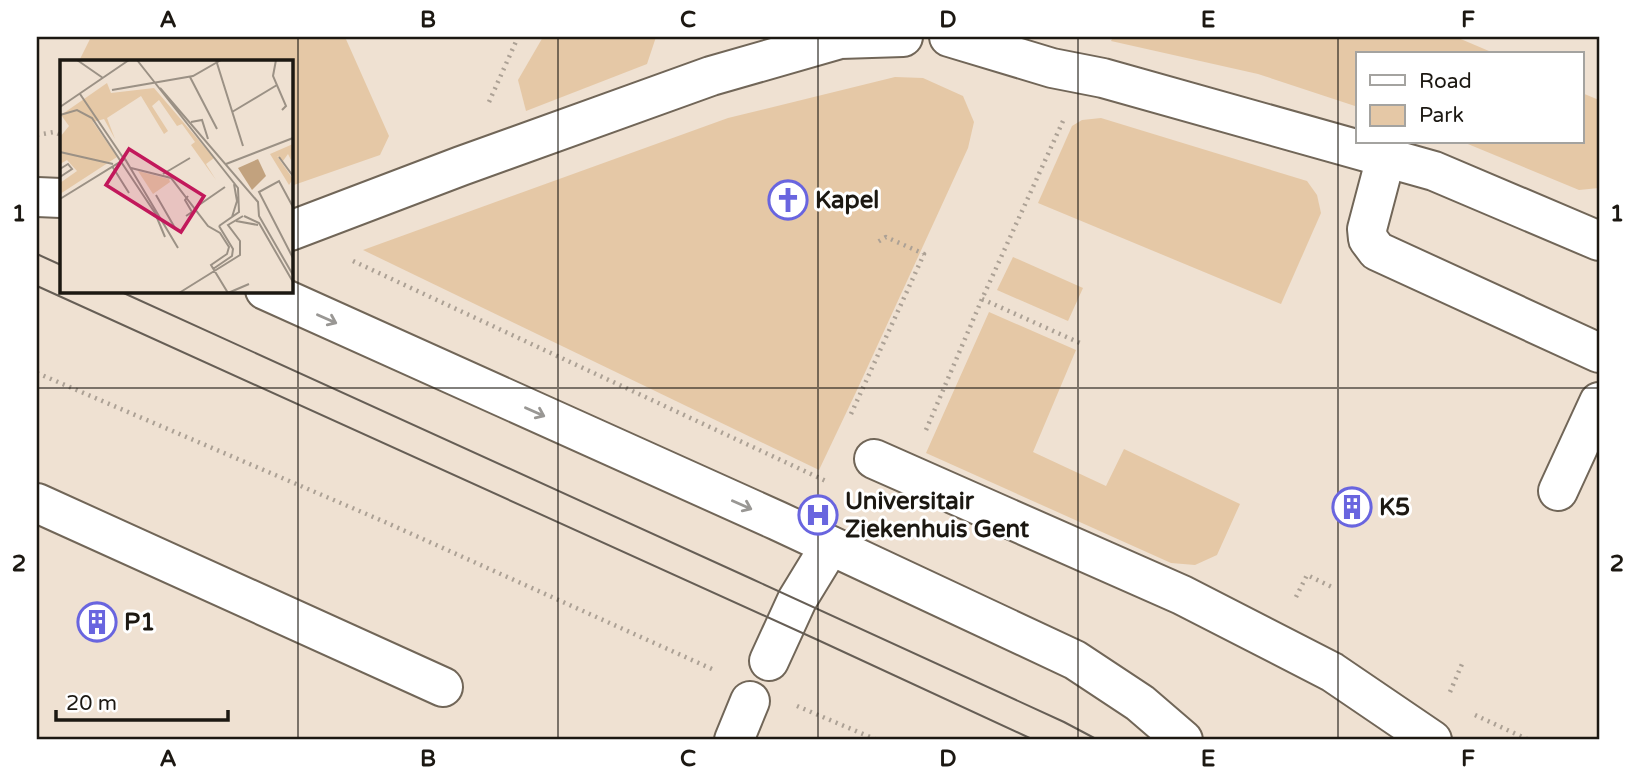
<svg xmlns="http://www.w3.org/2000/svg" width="1636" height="777" viewBox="0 0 1636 777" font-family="'Varela Round',sans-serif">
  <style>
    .green { fill: #e5c8a6 }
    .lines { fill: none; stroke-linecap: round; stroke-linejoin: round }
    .minor-casing { stroke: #716658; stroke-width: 42 }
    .path { stroke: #aca195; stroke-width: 4.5; stroke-dasharray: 2 5; stroke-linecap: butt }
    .minor { stroke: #fff; stroke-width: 38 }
    .tram { stroke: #665e55; stroke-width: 2 }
    .oneway { stroke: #999794 }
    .grid { fill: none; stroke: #1c1812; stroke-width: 2; stroke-opacity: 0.55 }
    .labels { text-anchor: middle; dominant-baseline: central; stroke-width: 6; stroke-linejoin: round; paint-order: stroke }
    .poi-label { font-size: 24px; font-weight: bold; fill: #1c1812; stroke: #fff; text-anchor: start }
    .inset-road { fill: none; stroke: #9b9185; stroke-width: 2 }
    .view { fill: #c2185b; fill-opacity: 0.15; stroke: #c2185b; stroke-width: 3.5 }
    .inset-edge { fill: none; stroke: #1c1812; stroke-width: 3.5 }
    .neatline { fill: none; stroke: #1c1812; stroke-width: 2.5 }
    .grid-label { font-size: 23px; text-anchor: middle; font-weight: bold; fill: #1c1812 }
  </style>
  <rect width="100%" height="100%" fill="#efe1d2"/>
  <g class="green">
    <polygon points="91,37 345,37 389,136 380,155 291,186 290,61 79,61"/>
    <polygon points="543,37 656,37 647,64 526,111 518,80"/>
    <polygon points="1113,37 1456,37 1496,54 1358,54 1358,107 1258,74 1111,41"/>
    <polygon points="895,77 923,78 963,96 974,122 968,148 857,390 819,470 363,250 728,118"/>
    <polygon points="1582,93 1599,100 1599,188 1579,190 1463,142 1582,142"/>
    <polygon points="1101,118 1307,181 1317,195 1321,213 1281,304 1038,203 1072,126 1082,120"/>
    <polygon points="1013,257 1083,288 1068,321 997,290"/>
    <polygon points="989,312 1076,350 1033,452 1106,486 1124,449 1240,504 1217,555 1195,565 1171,563 926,453"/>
  </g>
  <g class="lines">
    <g class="minor-casing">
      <g id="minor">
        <polyline points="949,37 1052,68 1103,78 1434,171 1599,241"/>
        <polyline points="1386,157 1367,229 1368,239 1377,251 1599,353"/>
        <polyline points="37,197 61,198"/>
        <polyline points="290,231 461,166 711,76 840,39 903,37"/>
        <polyline points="265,290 778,521 1075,660 1140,703 1183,740"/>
        <polyline points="874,459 1182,595 1332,672 1432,740"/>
        <polyline points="1558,491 1599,402"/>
        <polyline points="37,503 443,687"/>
        <polyline points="769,661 797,600 830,546"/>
        <polyline points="734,740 750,701"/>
      </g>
    </g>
    <g class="path">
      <polyline points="489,102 518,37"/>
      <polyline points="37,135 54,132 61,135"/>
      <polyline points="353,261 828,482"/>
      <polyline points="982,299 1080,343"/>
      <polyline points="37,373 385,522 712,669"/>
      <polyline points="851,414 924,254 886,237 876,243"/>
      <polyline points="926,430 982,299 1063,121"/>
      <polyline points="1296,597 1307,575 1334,588"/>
      <polyline points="1450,692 1462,664"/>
      <polyline points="797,706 877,740"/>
      <polyline points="1475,715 1529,740"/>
    </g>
    <use href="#minor" class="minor"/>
    <g class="tram">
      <polyline points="37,254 61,265"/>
      <polyline points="37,286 820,641 1034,740"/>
      <polyline points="117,290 752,579 1064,722 1098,740"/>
    </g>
  </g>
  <defs><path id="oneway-shaft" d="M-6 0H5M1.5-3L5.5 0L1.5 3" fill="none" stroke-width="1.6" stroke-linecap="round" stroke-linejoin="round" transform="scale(1.75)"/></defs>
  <g class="oneway">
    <use href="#oneway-shaft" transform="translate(327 319) rotate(24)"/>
    <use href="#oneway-shaft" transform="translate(535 412) rotate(24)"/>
    <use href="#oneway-shaft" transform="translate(742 505) rotate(24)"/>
  </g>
  <path class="grid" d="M298,37V740M558,37V740M818,37V740M1078,37V740M1338,37V740M37,388H1599"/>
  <defs>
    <g id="church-ring" transform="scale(2.0125)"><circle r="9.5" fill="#fff" stroke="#6965df" stroke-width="1.5"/><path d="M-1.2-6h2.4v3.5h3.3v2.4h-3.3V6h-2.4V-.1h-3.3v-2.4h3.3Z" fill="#6965df"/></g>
    <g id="building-ring" transform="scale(2.0125)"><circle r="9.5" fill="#fff" stroke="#6965df" stroke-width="1.5"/><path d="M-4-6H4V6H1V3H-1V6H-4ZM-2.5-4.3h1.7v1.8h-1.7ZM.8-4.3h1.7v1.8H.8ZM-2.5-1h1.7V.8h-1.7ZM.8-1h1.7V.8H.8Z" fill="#6965df"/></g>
    <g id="hospital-ring" transform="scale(2.0125)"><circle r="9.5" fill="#fff" stroke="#6965df" stroke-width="1.5"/><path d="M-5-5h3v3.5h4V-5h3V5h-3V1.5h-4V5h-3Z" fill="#6965df"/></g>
  </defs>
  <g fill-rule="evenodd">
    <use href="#church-ring" x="788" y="200"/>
    <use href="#building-ring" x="1352" y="507"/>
    <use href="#hospital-ring" x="818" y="515"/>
    <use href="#building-ring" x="97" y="622"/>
  </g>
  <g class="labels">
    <g class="poi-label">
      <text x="815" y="200">Kapel</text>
      <text x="845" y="501">Universitair<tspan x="845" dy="28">Ziekenhuis Gent</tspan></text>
      <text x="1379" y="507">K5</text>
      <text x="124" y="622">P1</text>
    </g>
  </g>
  <g transform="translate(60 60)">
    <rect width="233" height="233" fill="#efe1d2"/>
    <path d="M47,23L51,33L94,28L154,98L146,104L156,120L131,85L135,82L122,64L117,66L99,40L92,46L108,71L104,74L81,36L47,58L55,79L44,59L33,62L57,97L0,134V123L17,111L7,100L0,104V77L9,66L1,55ZM233,84L231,100L228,94L223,101L217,96L233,119L229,125L210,94ZM78,111L109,119L110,122L93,134Z" fill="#e5c8a6"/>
    <path d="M198,99L206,116L192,130L178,108Z" fill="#c2a27e"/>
    <path class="inset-road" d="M17,0L43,18M77,0L178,128L179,152L159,166M156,0L183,86M216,0L213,16L226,46L222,50M130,17L157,69M100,28L198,142L199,156L233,215M52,30L133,16L161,0M20,34L64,99M0,47L69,0M172,52L217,25M0,55L17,50L32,58L95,153L105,177M131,62L142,60L148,79M0,92L53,104M219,97L233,116M166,104L233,78M52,106L69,133M71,108L111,118L148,166L160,173L169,187L167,194L151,205L168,233M0,109L8,104L12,109L0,117M103,114L130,98M96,135L115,168M0,139L65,99L118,188M136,147L165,127M233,147L219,121L199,132L233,198M126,156L132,152L125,140L128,136M184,156L199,163L233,222M172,157L177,141L174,124M176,161L198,165M153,209L172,196L173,189L159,166M119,233L180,195V181L168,165L183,156M168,233L189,224"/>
    <path class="view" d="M69,89L144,136L121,172L46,125Z"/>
    <rect width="233" height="233" class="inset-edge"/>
  </g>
  <rect width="1636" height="777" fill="none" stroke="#ffffff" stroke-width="77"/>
  <rect x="1356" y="52" width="228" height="91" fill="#ffffff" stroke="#a4a3a0" stroke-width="2"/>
  <rect x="1370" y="75" width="35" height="10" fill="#ffffff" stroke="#a4a3a0" stroke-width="2"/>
  <text x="1419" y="88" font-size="21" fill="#1c1812">Road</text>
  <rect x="1370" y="105" width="35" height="21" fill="#e5c8a6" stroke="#a4a3a0" stroke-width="2"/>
  <text x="1419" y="122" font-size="21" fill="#1c1812">Park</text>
  <path d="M56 710v10h172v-10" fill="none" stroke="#1c1812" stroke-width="3.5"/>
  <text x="66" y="710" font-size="21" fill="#1c1812" stroke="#ffffff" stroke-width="5" paint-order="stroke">20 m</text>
  <rect x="38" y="38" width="1560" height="700" class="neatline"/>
  <g class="grid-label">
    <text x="168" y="27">A</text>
    <text x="428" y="27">B</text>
    <text x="688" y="27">C</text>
    <text x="948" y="27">D</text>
    <text x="1208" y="27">E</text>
    <text x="1468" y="27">F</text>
    <text x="19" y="221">1</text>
    <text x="1617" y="221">1</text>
    <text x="19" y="571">2</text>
    <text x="1617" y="571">2</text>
    <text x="168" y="766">A</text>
    <text x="428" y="766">B</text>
    <text x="688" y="766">C</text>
    <text x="948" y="766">D</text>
    <text x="1208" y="766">E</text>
    <text x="1468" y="766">F</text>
  </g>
</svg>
